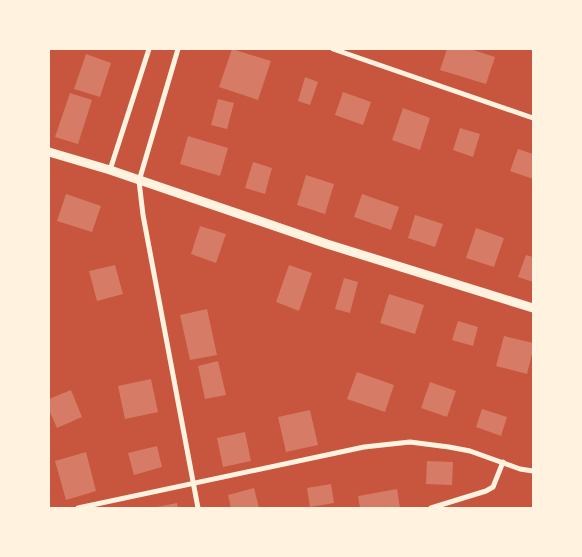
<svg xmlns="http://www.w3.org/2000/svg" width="582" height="557" viewBox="0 0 582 557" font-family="'Fira Sans',sans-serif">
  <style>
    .building { fill: #d67c66 }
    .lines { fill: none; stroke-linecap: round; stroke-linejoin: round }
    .minor { stroke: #fff3e0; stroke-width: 5 }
    .tertiary { stroke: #fff3e0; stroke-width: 9 }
  </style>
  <rect width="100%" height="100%" fill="#c8553d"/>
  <g class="building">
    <polygon points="232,49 271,61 258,100 219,87"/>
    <polygon points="447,49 470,49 495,57 486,84 440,70"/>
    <polygon points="86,54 111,63 100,97 74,89"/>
    <polygon points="305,77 318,82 310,105 298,101"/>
    <polygon points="343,92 371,102 363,125 335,115"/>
    <polygon points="70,93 92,100 78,144 55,137"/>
    <polygon points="218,99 234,103 227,129 211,125"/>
    <polygon points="403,108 430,118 420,150 392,140"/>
    <polygon points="460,128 480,134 473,157 453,150"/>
    <polygon points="188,136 228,148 220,176 180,164"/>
    <polygon points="518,149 533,154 533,179 510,171"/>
    <polygon points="253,162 272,168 265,194 245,188"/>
    <polygon points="306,175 334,184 325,214 297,205"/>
    <polygon points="66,194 101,206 92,232 57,221"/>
    <polygon points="362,194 399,207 391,230 354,217"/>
    <polygon points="415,215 443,224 435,247 408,238"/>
    <polygon points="200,226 226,234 216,263 191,254"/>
    <polygon points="476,228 504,238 494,267 466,258"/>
    <polygon points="526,255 533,257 533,282 518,277"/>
    <polygon points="115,265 123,294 97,301 89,271"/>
    <polygon points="289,265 312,273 299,311 276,302"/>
    <polygon points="344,278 358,282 350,313 335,309"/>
    <polygon points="389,294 424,305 415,334 380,323"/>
    <polygon points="207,309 217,355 190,360 180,315"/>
    <polygon points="458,321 478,327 473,346 452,340"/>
    <polygon points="504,336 533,343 533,350 527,374 496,366"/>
    <polygon points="218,361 226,395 205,399 198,366"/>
    <polygon points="357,372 394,385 385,412 347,399"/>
    <polygon points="151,379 158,412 125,419 118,386"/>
    <polygon points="430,382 456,391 447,417 421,408"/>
    <polygon points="71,390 82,417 57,428 49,410 49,399"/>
    <polygon points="482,409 507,417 501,436 476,427"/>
    <polygon points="310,410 318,445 286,452 278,417"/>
    <polygon points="245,432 251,461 223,467 217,438"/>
    <polygon points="157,446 162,467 134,475 128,453"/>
    <polygon points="86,452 96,491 66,500 55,461"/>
    <polygon points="427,461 453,462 452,485 426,484"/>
    <polygon points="331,484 334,503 310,507 307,488"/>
    <polygon points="254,488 259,508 231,508 228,495"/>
    <polygon points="397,489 400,508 360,508 358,496"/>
    <polygon points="177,503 178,508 157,508 157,507"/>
  </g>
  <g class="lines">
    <g class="minor">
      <polyline points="178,49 139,181 143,215 198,508"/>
      <polyline points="333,49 533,118"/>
      <polyline points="110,170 149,49"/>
      <polyline points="78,508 364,447 410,442 449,447 470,451 520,469 533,471"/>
      <polyline points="431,508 486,491 493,487 503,462"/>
    </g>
    <polyline class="tertiary" points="49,152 110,170 327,244 533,308"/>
  </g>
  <rect width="582" height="557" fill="none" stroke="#fff3e0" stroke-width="100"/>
</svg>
